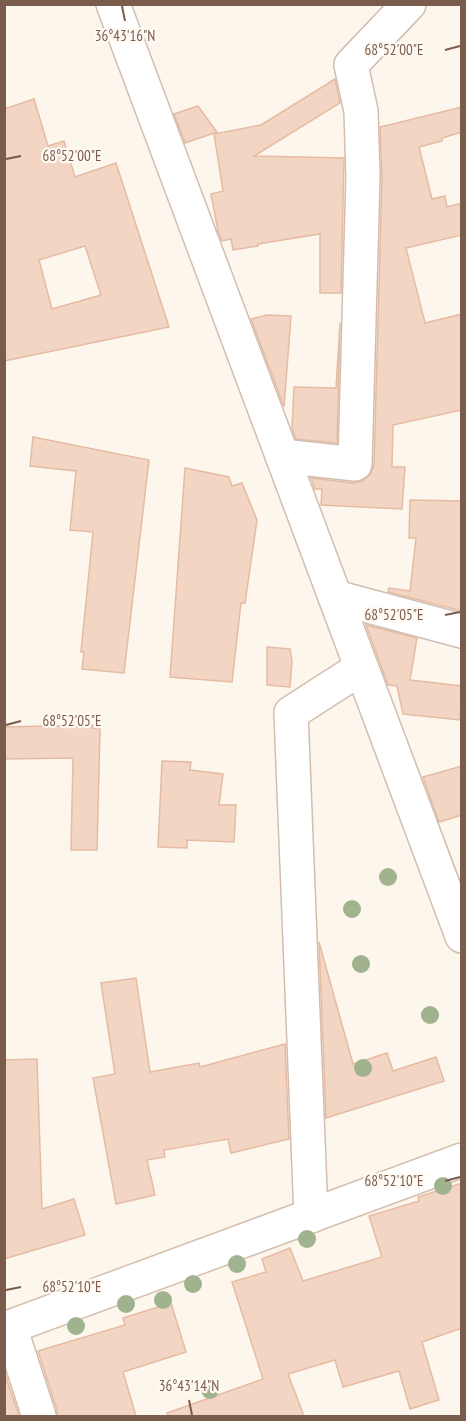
<svg xmlns="http://www.w3.org/2000/svg" width="466" height="1421" viewBox="0 0 466 1421" font-family="'PT Sans Narrow',sans-serif">
  <style>
    .building { fill: #f3d5c3; stroke: #e6bba3; stroke-width: 1.5; fill-rule: evenodd }
    .lines { fill: none; stroke-linecap: round; stroke-linejoin: round }
    .minor-casing { stroke: #d1beb0; stroke-width: 36 }
    .tertiary-casing { stroke: #d1beb0; stroke-width: 36 }
    .secondary-casing { stroke: #d6c0b0; stroke-width: 36 }
    .minor { stroke: #fff; stroke-width: 33 }
    .tertiary { stroke: #fff; stroke-width: 33 }
    .secondary { stroke: #fff; stroke-width: 33 }
    .tree { fill: #a0b28e }
    .ticks { fill: none; stroke: #7a5c4d; stroke-width: 2 }
    .ticks-label { font-size: 15px; text-anchor: middle; fill: #7a5c4d; stroke: #fffaf3; stroke-width: 4.5; stroke-linejoin: round; paint-order: stroke }
  </style>
  <rect width="100%" height="100%" fill="#fdf6ec"/>
  <g class="building">
    <polygon points="335,79 340,103 254,156 344,158 341,293 320,293 320,234 258,244 258,246 233,250 231,239 222,241 218,231 211,194 223,191 214,134 261,125"/>
    <path d="M34,99L48,146L64,141L75,177L116,163L169,327L4,361V109ZM85,246L101,295L52,309L39,260Z"/>
    <polygon points="198,106 217,132 185,143 174,114"/>
    <polygon points="462,107 462,132 442,138 442,141 419,147 432,199 445,196 447,207 462,203 462,235 406,248 425,323 462,314 462,410 393,425 392,467 405,467 402,509 321,505 322,489 315,489 311,478 353,483 362,481 370,475 374,465 382,178 380,127"/>
    <polygon points="267,315 291,316 284,407 251,319"/>
    <polygon points="340,323 337,443 296,439 292,429 294,387 336,388"/>
    <polygon points="33,437 149,460 124,673 82,669 84,652 81,652 93,532 70,530 76,471 30,466"/>
    <polygon points="185,468 229,477 232,486 242,483 257,520 245,603 241,603 232,682 170,677"/>
    <polygon points="410,500 462,501 462,611 388,592 389,588 410,591 416,538 409,538"/>
    <polygon points="366,625 417,638 410,680 462,686 460,720 403,714 397,686 388,685"/>
    <polygon points="267,647 290,649 292,661 290,687 267,685"/>
    <polygon points="93,725 92,728 100,729 97,850 71,850 73,758 4,759 4,727"/>
    <polygon points="162,761 191,762 190,770 223,774 219,805 236,805 234,842 187,840 187,848 158,847"/>
    <polygon points="462,766 462,815 439,822 423,777"/>
    <polygon points="319,942 353,1064 387,1053 393,1071 436,1057 444,1081 326,1118"/>
    <polygon points="136,978 150,1072 199,1063 200,1067 285,1044 289,1139 231,1153 228,1139 164,1150 165,1157 147,1160 155,1195 116,1204 93,1078 115,1074 101,983"/>
    <polygon points="37,1059 42,1209 74,1199 85,1235 4,1259 4,1060"/>
    <polygon points="462,1183 462,1328 422,1342 439,1400 410,1409 399,1371 343,1387 335,1360 288,1374 304,1416 168,1416 167,1413 263,1379 232,1282 266,1272 262,1259 290,1248 303,1281 382,1257 369,1216 419,1201 418,1197"/>
    <polygon points="171,1303 186,1352 123,1372 136,1416 57,1416 57,1410 38,1351 125,1325 123,1318"/>
    <polygon points="4,1371 19,1416 4,1416"/>
  </g>
  <g class="lines">
    <g class="minor-casing">
      <g id="minor">
        <polyline points="282,456 355,464 363,177 361,111 351,65 409,4"/>
        <polyline points="335,597 462,631"/>
        <polyline points="311,1216 291,713 361,668"/>
        <polyline points="10,1327 39,1416"/>
      </g>
    </g>
    <g class="tertiary-casing">
      <polyline id="tertiary" points="113,4 462,936"/>
    </g>
    <g class="secondary-casing">
      <polyline id="secondary" points="4,1329 462,1160"/>
    </g>
    <use href="#minor" class="minor"/>
    <use href="#tertiary" class="tertiary"/>
    <use href="#secondary" class="secondary"/>
  </g>
  <g class="tree">
    <circle cx="388" cy="877" r="9"/>
    <circle cx="352" cy="909" r="9"/>
    <circle cx="361" cy="964" r="9"/>
    <circle cx="430" cy="1015" r="9"/>
    <circle cx="363" cy="1068" r="9"/>
    <circle cx="443" cy="1186" r="9"/>
    <circle cx="307" cy="1239" r="9"/>
    <circle cx="237" cy="1264" r="9"/>
    <circle cx="193" cy="1284" r="9"/>
    <circle cx="163" cy="1300" r="9"/>
    <circle cx="126" cy="1304" r="9"/>
    <circle cx="76" cy="1326" r="9"/>
    <circle cx="210" cy="1390" r="9"/>
  </g>
  <path class="ticks" d="M122,6L125,21M445,50L460,46M6,159L21,156M445,615L460,612M6,725L21,721M445,1181L460,1177M6,1290L21,1287M189,1400L192,1415"/>
  <g class="ticks-label">
    <text x="125" y="41">36°43'16"N</text>
    <text x="394" y="55">68°52'00"E</text>
    <text x="72" y="161">68°52'00"E</text>
    <text x="394" y="620">68°52'05"E</text>
    <text x="72" y="726">68°52'05"E</text>
    <text x="394" y="1186">68°52'10"E</text>
    <text x="72" y="1292">68°52'10"E</text>
    <text x="189" y="1391">36°43'14"N</text>
  </g>
  <rect width="466" height="1421" fill="none" stroke="#7a5c4d" stroke-width="12"/>
</svg>
